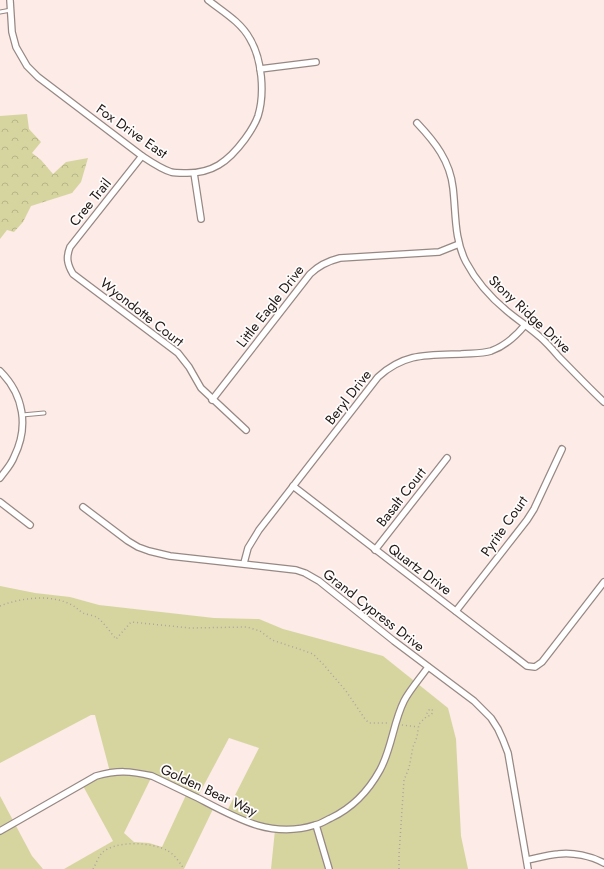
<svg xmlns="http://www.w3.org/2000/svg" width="604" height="869" viewBox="0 0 604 869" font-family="Jost,sans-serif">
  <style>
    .green { fill: #d6d59f; fill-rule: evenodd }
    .forest { fill: url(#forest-crowns) }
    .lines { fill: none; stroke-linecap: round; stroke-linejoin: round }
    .service-casing { stroke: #978884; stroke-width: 5 }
    .minor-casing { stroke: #978884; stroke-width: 8 }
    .path { stroke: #b0a39f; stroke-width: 1.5; stroke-dasharray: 1 3; stroke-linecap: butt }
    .service { stroke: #fff; stroke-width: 3 }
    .minor { stroke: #fff; stroke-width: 5.5 }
    .labels { text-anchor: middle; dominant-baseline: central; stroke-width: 3.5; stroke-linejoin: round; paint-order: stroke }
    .street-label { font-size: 14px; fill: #1d1715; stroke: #fffcfb }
  </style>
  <defs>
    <pattern id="forest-crowns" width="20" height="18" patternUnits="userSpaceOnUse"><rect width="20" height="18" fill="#d6d59f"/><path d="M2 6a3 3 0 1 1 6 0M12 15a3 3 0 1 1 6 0" fill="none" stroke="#b7b688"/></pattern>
  </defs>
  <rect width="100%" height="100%" fill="#fcebe6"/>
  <g class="green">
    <path d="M0,586L35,593L70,597L99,605L214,618L259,619L283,629L383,656L448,708L456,739L461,836L468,869H271L275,830L226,813L259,748L229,738L197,798L214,807L184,869H64L113,841L82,784L110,772L95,715H91L0,763ZM152,776L187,793L162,847L149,843L134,842L124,833Z"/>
    <polygon points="0,796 32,856 43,869 0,869"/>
  </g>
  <polygon class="forest" points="27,114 29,129 41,142 32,153 41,160 53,174 66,162 88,158 81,182 72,193 31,206 23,222 14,232 7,230 0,239 0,116"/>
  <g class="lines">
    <g class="service-casing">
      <g id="service">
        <polyline points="0,12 11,10"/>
        <polyline points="22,415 44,413"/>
      </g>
    </g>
    <g class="minor-casing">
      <g id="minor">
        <path d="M10,0L12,32L16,47L27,66L38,77L142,156C151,162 161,169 171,172C175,173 180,173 184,173C212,174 228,162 245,139C250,132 255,125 258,116C265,93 262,59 250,39C241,22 222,11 208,0"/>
        <polyline points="260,69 316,62"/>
        <path d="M417,123C435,142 450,161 453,188C456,213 454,239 466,262C476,281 490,297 507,311C518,320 530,328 540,337C547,343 553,350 559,357C574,372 589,388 604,402"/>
        <path d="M142,156L70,247C66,257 67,264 73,274L178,353L189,367L201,388L246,430"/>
        <polyline points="194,173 201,219"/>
        <path d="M0,371C24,395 29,427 14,457C11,465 5,471 0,478"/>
        <path d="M212,400L310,274C319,265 328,261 340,258L439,252L459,244"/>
        <polyline points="293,486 527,666 535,667 542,662 604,582"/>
        <polyline points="0,502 30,525"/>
        <polyline points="83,507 128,541 138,547 149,551 170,556 296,570 305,573 319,581 394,641 474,701 491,718 498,729 503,740 508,753 528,869"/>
        <polyline points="375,550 447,458"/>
        <path d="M244,563L248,548L259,530L378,377C404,353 427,355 461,354C471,353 481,354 491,351C505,346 516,336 525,325"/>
        <polyline points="456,611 527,520 534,509 562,449"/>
        <polyline points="316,825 329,869"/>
        <path d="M0,831L96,776C118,770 130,771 152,776C167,783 183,791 198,798C236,818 271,839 315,825C321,824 326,820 331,818C352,808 369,790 380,770C392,748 393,723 404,701C409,691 421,677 428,667"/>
        <path d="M527,860C537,858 548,855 558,854C573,852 591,856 604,863"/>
      </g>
    </g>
    <g class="path">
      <path d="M0,606C20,598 50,594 70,604C75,606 78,610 83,613C87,615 94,615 98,618C104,623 111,633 116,639L131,622L190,628L247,627L260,631L272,640L302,650L313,654L323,664L346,691L365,719L369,723H389"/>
      <polyline points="402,725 418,727"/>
      <path d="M93,869C96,864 98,857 102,853C114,840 154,842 168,851C175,855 180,863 184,869"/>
      <polyline points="399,869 399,855 404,780 409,768 413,747 417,737 419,724 426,717 431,715 433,712 432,709 429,710 426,715"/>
    </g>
    <use href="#service" class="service"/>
    <use href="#minor" class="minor"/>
  </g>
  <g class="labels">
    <g class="street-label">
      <text transform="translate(132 131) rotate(35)">Fox Drive East</text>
      <text transform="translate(90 202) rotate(-51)">Cree Trail</text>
      <text transform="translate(270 306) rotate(-52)">Little Eagle Drive</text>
      <text transform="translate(142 312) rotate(38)">Wyondotte Court</text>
      <text transform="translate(530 314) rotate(43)">Stony Ridge Drive</text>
      <text transform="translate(348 397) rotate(-52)">Beryl Drive</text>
      <text transform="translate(401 497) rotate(-52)">Basalt Court</text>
      <text transform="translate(504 526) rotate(-55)">Pyrite Court</text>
      <text transform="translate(420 569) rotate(37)">Quartz Drive</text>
      <text transform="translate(374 610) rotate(38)">Grand Cypress Drive</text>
      <text transform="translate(209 790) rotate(25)">Golden Bear Way</text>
    </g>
  </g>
</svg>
